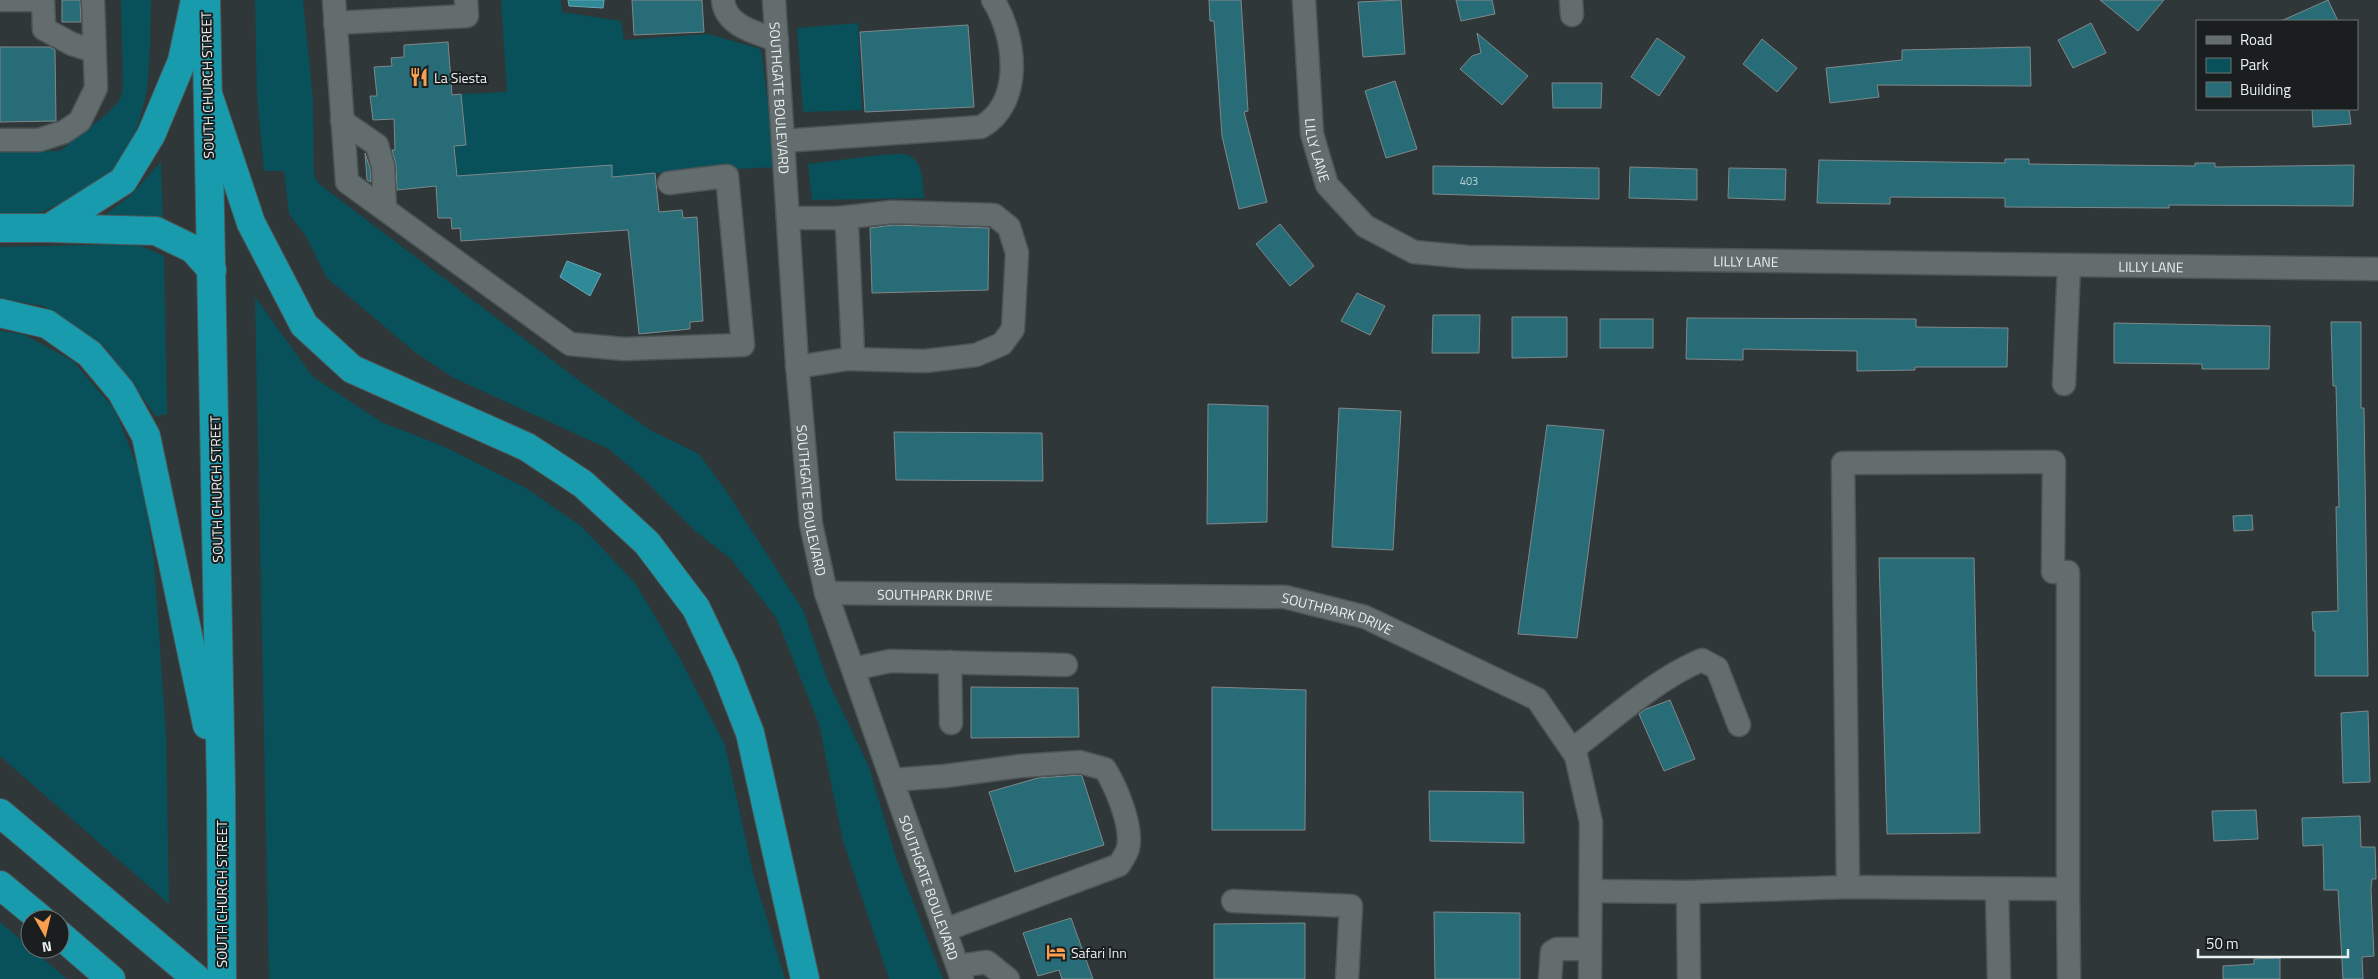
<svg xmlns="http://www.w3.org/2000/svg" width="2378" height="979" viewBox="0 0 2378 979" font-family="'Titillium Web',sans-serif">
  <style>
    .green { fill: #08515a }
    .water { fill: #2e8a97; stroke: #66a8b2 }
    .building { fill: #286c77; stroke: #7f888a }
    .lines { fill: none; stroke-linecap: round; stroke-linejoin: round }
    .minor-casing { stroke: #4e5556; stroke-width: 25 }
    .highway-casing { stroke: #4e5556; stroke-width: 30 }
    .minor { stroke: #636d6e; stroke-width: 22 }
    .highway { stroke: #189bac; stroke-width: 28 }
    .labels { text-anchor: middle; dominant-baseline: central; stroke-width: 4; stroke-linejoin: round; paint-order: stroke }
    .number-label { font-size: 11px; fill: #baced2 }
    .poi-label { font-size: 14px; fill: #eaeff0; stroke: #1a1e1f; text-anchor: start }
    .street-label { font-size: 14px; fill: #eaeff0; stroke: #1a1e1f }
  </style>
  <rect width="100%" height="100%" fill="#2f3739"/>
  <g class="green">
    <polygon points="121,0 151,0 150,47 147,91 138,125 122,160 96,188 30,217 0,217 0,152 60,151 107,114 120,100 123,88"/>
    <polygon points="255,0 303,0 313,100 314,175 319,184 581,382 650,430 699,454 724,488 803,610 827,679 869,767 896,858 943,979 889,979 843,841 819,724 777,619 731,559 694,530 643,478 609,449 454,378 416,353 327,278 305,235 289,214 284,171 264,171 257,95"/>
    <polygon points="501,0 561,0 562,12 621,21 624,40 708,34 761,49 776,167 655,173 612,181 612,166 457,176 455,146 466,145 461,94 507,92"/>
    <polygon points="858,23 862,110 803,112 797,28"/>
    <path d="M880,155C888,155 901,153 908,155C923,161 923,184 924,198L812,200L808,164Z"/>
    <polygon points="161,162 163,224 101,218 130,196"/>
    <polygon points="136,244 164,256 167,414 156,416 105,347 44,306 0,299 0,247"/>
    <polygon points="255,297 313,377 383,423 443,446 526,488 582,527 635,583 678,655 725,745 753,873 785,979 269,979"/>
    <polygon points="0,331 23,334 73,361 115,410 142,479 154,560 166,736 169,904 0,756"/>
    <polygon points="0,922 67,979 0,979"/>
  </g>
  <g class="water">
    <polygon points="568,0 604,0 603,8 569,6"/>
    <polygon points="567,261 601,274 590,296 560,277"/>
  </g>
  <g class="building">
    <polygon points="62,0 80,0 81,22 62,22"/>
    <polygon points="632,0 702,0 704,32 634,35"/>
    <polygon points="1209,0 1241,0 1248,111 1244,112 1267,202 1239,209 1222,136 1214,21 1210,21"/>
    <polygon points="1401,0 1405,54 1363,57 1358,2"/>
    <polygon points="1456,0 1492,0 1495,14 1461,21"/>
    <polygon points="2100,0 2164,0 2138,31"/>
    <polygon points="2328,0 2338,21 2281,21"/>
    <polygon points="2091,23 2106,53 2073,68 2058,40"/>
    <polygon points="968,25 974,107 865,112 860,32"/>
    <polygon points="1477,33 1528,76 1502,105 1460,69 1472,56 1481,53"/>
    <polygon points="1657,38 1685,57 1659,96 1631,77"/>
    <polygon points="1762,39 1797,68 1777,92 1743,64"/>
    <polygon points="448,42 452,95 461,94 466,145 454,146 457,176 612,165 612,177 655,173 659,212 682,210 683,218 697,217 703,321 690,322 690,329 639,334 628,230 461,241 460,228 452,229 451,218 438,218 436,186 397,190 396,165 392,150 395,150 394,119 373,120 370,96 377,96 374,67 392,66 391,58 404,57 404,45"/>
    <polygon points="0,47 50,47 55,50 56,121 0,122"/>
    <polygon points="2030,47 2031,86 1877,85 1879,97 1830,103 1826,68 1902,60 1902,50"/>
    <polygon points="1395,81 1417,149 1386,158 1365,91"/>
    <polygon points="1552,83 1602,83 1601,108 1553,108"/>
    <polygon points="2312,109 2349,109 2351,124 2313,127"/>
    <polygon points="365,153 370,168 371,182 367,180"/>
    <polygon points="2005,159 2029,159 2029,164 2195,166 2195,163 2215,163 2215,167 2354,165 2353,206 2169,205 2169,208 2005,207 2005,198 1890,197 1890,204 1817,203 1819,160 2005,163"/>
    <polygon points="1433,166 1599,168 1599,199 1433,194"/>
    <polygon points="1630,167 1697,169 1697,200 1629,198"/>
    <polygon points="1729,168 1786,169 1785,200 1728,198"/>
    <polygon points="1280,224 1314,266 1290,286 1256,244"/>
    <polygon points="893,225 989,228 988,290 872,293 870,228"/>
    <polygon points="1357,293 1385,306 1370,335 1341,321"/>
    <polygon points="1433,315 1480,315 1479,353 1432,353"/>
    <polygon points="1512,317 1567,317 1567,357 1512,358"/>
    <polygon points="1687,318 1916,319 1916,327 2008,328 2007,367 1915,367 1915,370 1857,371 1857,351 1743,349 1743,360 1686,359"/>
    <rect x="1600" y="319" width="53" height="29"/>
    <polygon points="2331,322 2361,322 2361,408 2364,408 2368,676 2315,676 2315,631 2313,631 2312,612 2338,611 2336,507 2339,507 2336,386 2333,386"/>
    <polygon points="2114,323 2270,326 2269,369 2202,369 2202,364 2114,363"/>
    <polygon points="1208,404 1268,406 1267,522 1207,524"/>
    <polygon points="1339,408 1401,411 1393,550 1332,547"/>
    <polygon points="1547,425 1604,430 1577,638 1518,634"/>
    <polygon points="894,432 1042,433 1043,481 896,480"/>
    <polygon points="2252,515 2253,530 2234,531 2233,516"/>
    <polygon points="1879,558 1974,558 1980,833 1887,834"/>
    <polygon points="971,687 1078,688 1079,737 971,738"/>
    <polygon points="1212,687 1306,690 1305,830 1212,830"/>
    <polygon points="1670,700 1695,759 1664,771 1639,714 1646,709"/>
    <polygon points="2368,711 2370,782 2343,783 2341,713"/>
    <polygon points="1079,775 1082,776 1104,845 1015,872 989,792 1038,778"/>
    <polygon points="1429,791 1523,792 1524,843 1430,841"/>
    <polygon points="2256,810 2258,839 2214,841 2212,811"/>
    <polygon points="2360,816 2361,847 2375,847 2376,879 2372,879 2371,889 2374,956 2362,957 2363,979 2343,979 2338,890 2324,890 2323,845 2303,846 2302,818"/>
    <polygon points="1434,912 1520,913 1520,979 1435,979"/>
    <polygon points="1071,918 1093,979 1062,979 1059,970 1038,976 1023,933"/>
    <polygon points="1305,923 1305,979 1214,979 1214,924"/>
    <polygon points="2280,958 2280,979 2223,979 2223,966 2254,964 2254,959"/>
  </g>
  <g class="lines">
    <g class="minor-casing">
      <g id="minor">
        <polyline points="0,0 43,0 44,29 72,44 94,51"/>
        <polyline points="334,0 347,182 570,344 624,349 743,345 727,176 669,183"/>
        <path d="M723,0C725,26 757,33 777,40"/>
        <path id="s1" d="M774,0L797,363L811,524L826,593L962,979"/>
        <path id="s2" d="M1304,0L1312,134L1327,185L1365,226L1414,252L1468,257L2378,269"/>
        <polyline points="1571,0 1572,15"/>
        <polyline points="335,23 467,16 466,0"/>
        <polyline points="342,121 377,145 383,166 385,209"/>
        <polyline points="0,140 39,140 64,132 80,121 96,88 93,0"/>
        <path d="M783,141L981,127C1024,103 1016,36 993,0"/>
        <polyline points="788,218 839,218 847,226 853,353 847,359 797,367"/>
        <polyline points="839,218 892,212 994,215 1009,227 1017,253 1013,329 1002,344 976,355 925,361 847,359"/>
        <polyline points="2064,384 2069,265"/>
        <path id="s3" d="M826,593L1285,597L1365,617L1537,699L1576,756L1591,822L1590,979"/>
        <polyline points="950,662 951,723"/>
        <polyline points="853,669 890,661 1066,665"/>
        <path d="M1572,750C1610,721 1659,677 1702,660L1717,668L1739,725"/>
        <path d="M892,780L945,776L1020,766L1080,762L1105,769C1116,787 1133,826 1128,848C1127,853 1122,860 1119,865L945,930"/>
        <polyline points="2068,889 2069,979"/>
        <polyline points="1997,890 1999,979"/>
        <polyline points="1591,891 1688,892 1848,887 2068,889 2068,572 2053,572 2054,462 1843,463 1848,887"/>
        <polyline points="1688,892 1689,979"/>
        <polyline points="1233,901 1351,906 1347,979"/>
        <polyline points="958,966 987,962 1008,979"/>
        <polyline points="1550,979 1552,952 1557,949 1590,949"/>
      </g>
    </g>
    <g class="highway-casing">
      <g id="highway">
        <polyline points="206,0 221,789 222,979"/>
        <polyline points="208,94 251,223 304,325 352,369 527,447 583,484 647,543 696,608 725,669 750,733 805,979"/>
        <polyline points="0,228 49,228 123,181 151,135 182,61 195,0"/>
        <polyline points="49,228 156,231 193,249 212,270"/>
        <polyline points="0,313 47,324 90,354 121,391 146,436 207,725"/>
        <polyline points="0,813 197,979"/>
        <polyline points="0,885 41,919"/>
        <polyline points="60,935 111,979"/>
      </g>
    </g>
    <use href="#minor" class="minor"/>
    <use href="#highway" class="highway"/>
  </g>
  <defs>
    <g id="restaurant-bare" transform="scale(1.5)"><path d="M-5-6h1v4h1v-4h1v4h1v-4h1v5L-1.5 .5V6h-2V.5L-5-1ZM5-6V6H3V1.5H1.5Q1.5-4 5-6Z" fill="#fa9f4f" stroke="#1a1e1f" stroke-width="2.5" paint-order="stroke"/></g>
    <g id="hotel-bare" transform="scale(1.5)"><path d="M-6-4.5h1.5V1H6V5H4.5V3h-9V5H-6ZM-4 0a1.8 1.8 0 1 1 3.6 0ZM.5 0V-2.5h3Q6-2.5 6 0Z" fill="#fa9f4f" stroke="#1a1e1f" stroke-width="2.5" paint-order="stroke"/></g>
  </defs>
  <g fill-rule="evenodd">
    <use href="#restaurant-bare" x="419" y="77"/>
    <use href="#hotel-bare" x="1056" y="952"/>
  </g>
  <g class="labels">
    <g class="number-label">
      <text x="1469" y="181">403</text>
    </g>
    <g class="poi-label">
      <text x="434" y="77">La Siesta</text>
      <text x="1071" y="952">Safari Inn</text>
    </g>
    <g class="street-label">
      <text transform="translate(207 85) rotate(-91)">SOUTH CHURCH STREET</text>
      <text stroke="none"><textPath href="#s1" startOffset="98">SOUTHGATE BOULEVARD</textPath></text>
      <text stroke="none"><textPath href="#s2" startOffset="151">LILLY LANE</textPath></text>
      <text stroke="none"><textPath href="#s2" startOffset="631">LILLY LANE</textPath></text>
      <text stroke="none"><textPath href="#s2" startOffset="1036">LILLY LANE</textPath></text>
      <text transform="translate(216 489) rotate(-91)">SOUTH CHURCH STREET</text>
      <text stroke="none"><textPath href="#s1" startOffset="502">SOUTHGATE BOULEVARD</textPath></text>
      <text stroke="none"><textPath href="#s3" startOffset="109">SOUTHPARK DRIVE</textPath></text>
      <text stroke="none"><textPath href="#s3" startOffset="514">SOUTHPARK DRIVE</textPath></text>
      <text stroke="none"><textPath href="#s1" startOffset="908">SOUTHGATE BOULEVARD</textPath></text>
      <text transform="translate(221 894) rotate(-90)">SOUTH CHURCH STREET</text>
    </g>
  </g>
  <rect x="2196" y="20" width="162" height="90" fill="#1a1e1f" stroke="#6d7273"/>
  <rect x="2206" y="36" width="25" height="8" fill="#636d6e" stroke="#6d7273"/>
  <text x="2240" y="45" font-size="15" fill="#eaeff0">Road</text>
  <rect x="2206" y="58" width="25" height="15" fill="#08515a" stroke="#6d7273"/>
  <text x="2240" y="70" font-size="15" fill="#eaeff0">Park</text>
  <rect x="2206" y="82" width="25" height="15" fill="#286c77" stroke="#6d7273"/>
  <text x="2240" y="95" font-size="15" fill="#eaeff0">Building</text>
  <g transform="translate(45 934) rotate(172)"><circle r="24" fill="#1a1e1f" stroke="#6d7273"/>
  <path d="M0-4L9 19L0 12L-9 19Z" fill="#fa9f4f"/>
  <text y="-8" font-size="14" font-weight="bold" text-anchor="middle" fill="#eaeff0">N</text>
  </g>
  <path d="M2198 949v8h150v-8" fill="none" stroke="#eaeff0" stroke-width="2.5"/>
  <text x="2206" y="949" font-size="15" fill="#eaeff0" stroke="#1a1e1f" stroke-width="4" paint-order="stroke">50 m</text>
</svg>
